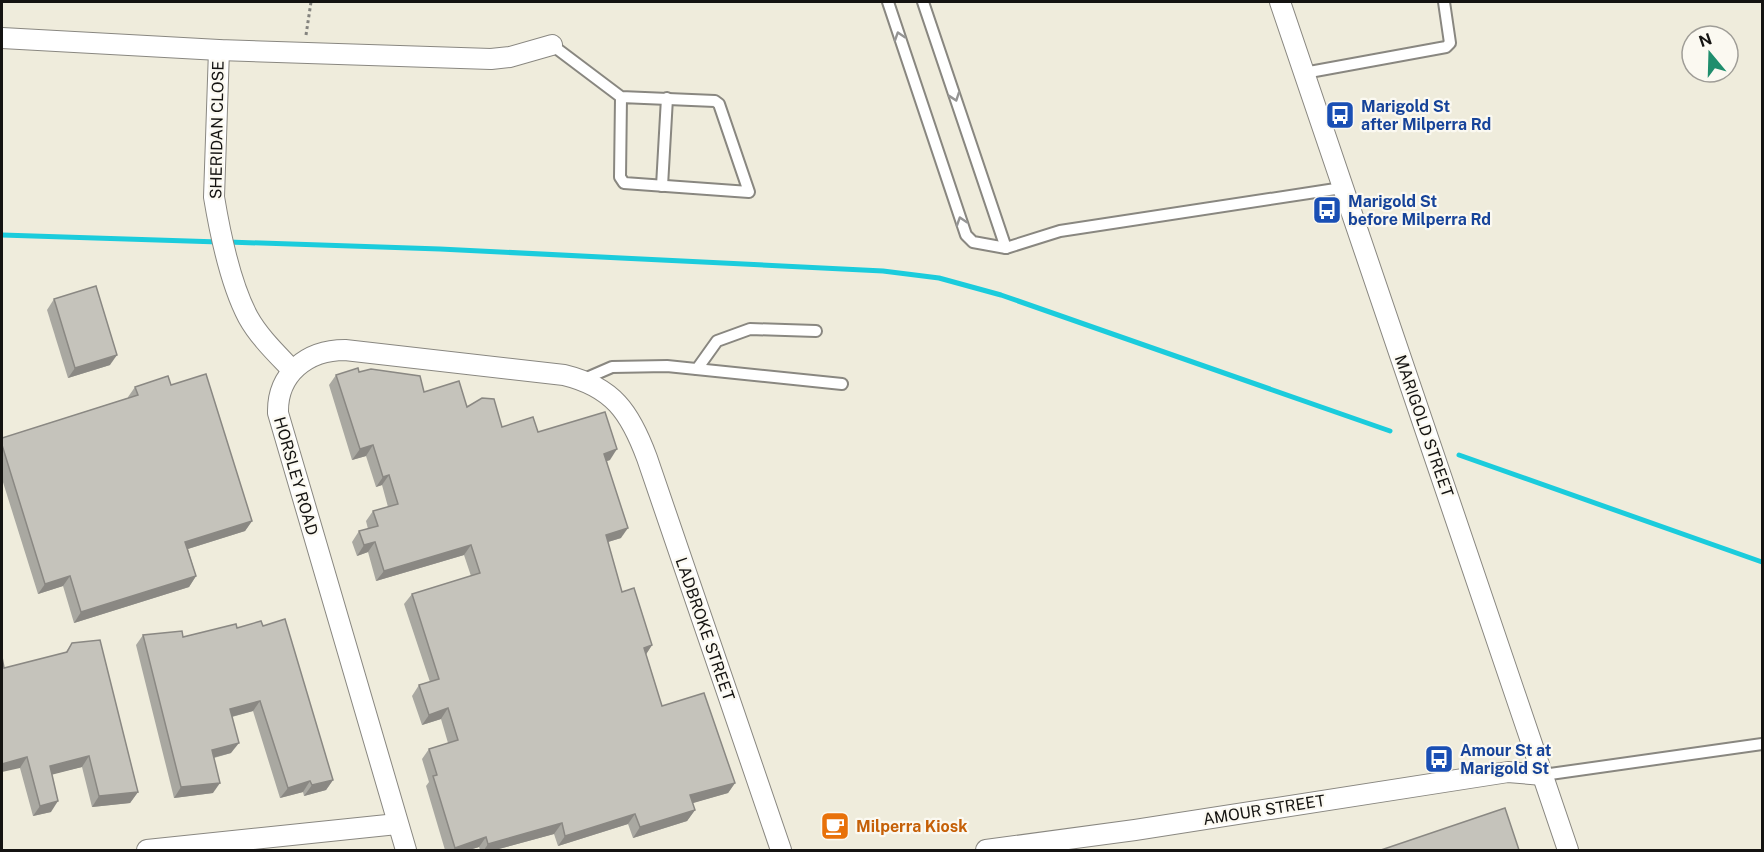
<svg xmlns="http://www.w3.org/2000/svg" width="1764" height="852" viewBox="0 0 1764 852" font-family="'Public Sans',sans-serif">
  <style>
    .built { fill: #efecdc; fill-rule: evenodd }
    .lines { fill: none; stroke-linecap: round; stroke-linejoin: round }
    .stream { stroke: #1bccdc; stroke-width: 5 }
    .lane-casing { stroke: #898780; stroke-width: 14 }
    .street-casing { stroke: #898780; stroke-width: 22 }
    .path { stroke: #84837e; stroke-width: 3; stroke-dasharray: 3 3; stroke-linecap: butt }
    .lane { stroke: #fff; stroke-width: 10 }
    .street { stroke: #fff; stroke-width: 20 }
    .wall { fill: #a9a8a1 }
    .shaded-wall { fill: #8a8883 }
    .building { fill: #c5c3bb; stroke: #8a8883; stroke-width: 1.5 }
    .oneway { stroke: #959594 }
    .labels { text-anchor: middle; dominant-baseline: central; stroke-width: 4.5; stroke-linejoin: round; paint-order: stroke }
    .transit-label { font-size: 16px; font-weight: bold; fill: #164399; stroke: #fbf9f1; text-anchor: start }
    .street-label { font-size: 16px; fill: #141311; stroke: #fbf9f1 }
    .food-label { font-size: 16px; font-weight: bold; fill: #c56008; stroke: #fbf9f1; text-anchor: start }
  </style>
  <rect width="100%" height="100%" fill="#fbf9f1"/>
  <path class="built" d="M2,2H1762V850H2ZM1692,36H1728V72H1692Z"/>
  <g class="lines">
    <g class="stream">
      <polyline points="2,235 219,242"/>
      <polyline points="228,242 440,249 883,271 939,278 1001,295 1390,431"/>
      <polyline points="1459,455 1762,562"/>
    </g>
    <g class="lane-casing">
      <g id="lane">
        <polyline points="888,2 966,235 973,242 1006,248 1060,231 1342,188"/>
        <polyline points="923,2 1006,248"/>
        <polyline points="552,45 621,97 620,177 624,183 749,192 719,104 715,101 621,97"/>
        <polyline points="1304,73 1446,47 1450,43 1444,2"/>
        <polyline points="662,186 667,98"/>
        <polyline points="697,369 717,341 750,329 816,331"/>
        <polyline points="582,380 612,367 667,366 842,384"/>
        <polyline points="1543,775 1762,744"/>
      </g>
    </g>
    <g class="street-casing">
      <g id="street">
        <polyline points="1280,2 1568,850"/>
        <polyline points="2,38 219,50 491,59 510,57 552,45"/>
        <path d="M219,50L214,197C220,233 231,285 248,317C259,337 277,354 292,370"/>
        <polyline points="147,850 397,824"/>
        <path d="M406,850L278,413C277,374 307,350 345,350L564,375C613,387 630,412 647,458L781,850"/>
        <polyline points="986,850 1135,830 1508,772 1543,775"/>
      </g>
    </g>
    <polyline class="path" points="306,35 311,2"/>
    <use href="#lane" class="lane"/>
    <use href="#street" class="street"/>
  </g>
  <g class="wall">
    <polygon points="54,299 110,365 68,378 47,310"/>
    <polygon points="359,372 424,392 467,407 502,427 538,432 610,460 607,461 621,538 608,542 622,592 652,645 646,654 662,706 735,783 728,793 692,803 695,810 687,821 633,838 628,824 558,846 554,834 495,850 480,850 479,847 469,850 445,850 426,786 429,782 422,759 429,749 448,743 441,719 422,725 412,696 419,685 430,682 404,604 412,594 471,576 464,555 376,581 368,552 357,556 352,542 359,531 368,529 366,521 373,511 388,507 382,485 376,487 366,456 352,460 329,385 336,375"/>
    <polygon points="171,385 252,521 245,531 188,549 196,576 189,587 74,623 63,586 38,594 2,479 2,438 128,398 128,397 135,387"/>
    <polygon points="237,628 333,780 326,790 304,796 303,792 280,798 253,711 232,717 231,753 214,758 213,793 174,798 136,645 143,635 183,637"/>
    <polygon points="72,643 138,792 130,803 92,807 82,767 52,774 51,812 33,816 20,768 4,668 65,653"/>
  </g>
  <g class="shaded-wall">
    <polygon points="117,355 110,365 68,378 75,368"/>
    <polygon points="373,445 366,456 352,460 360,449"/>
    <polygon points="617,449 610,460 597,464 604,454"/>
    <polygon points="389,475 382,485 376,487 383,477"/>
    <polygon points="252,521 245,531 178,552 185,542"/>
    <polygon points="628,528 621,538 598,545 606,535"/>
    <polygon points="375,542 368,552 357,556 364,545"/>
    <polygon points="471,545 464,555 376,581 384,571"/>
    <polygon points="70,576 63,586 38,594 45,584"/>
    <polygon points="196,576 189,587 74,623 81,612"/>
    <polygon points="652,645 645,656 644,648"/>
    <polygon points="260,701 253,711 223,719 230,709"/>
    <polygon points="448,708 441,719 422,725 429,715"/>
    <polygon points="239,743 231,753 204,760 212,750"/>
    <polygon points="89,756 82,767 43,777 50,766"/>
    <polygon points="27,757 20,768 2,772 2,764"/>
    <polygon points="333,780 326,790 304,796 312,785"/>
    <polygon points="310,781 303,792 280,798 288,788"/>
    <polygon points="220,783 213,793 174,798 181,787"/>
    <polygon points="735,783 728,793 683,806 690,795"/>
    <polygon points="138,792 130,803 92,807 99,796"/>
    <polygon points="58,801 51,812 33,816 40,806"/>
    <polygon points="695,810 687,821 633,838 640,827"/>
    <polygon points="635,814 628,824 558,846 565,836"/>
    <polygon points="562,823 554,834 495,850 484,850 488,844"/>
    <polygon points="486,837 479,847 469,850 453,850 455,848"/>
  </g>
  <g class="building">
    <polygon points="96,286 117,355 75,368 54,299"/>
    <polygon points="358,368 359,372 371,369 420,376 424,392 459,381 467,407 482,398 494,399 502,427 533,417 538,432 605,412 617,449 604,454 628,528 606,535 622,592 634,588 652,645 644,648 662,706 704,693 735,783 690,795 695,810 640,827 635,814 565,836 562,823 488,844 486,837 455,848 433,776 437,775 429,749 458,740 448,708 429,715 419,685 439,679 412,594 480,573 471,545 384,571 375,542 364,545 359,531 378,526 373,511 398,504 389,475 383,477 373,445 360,449 336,375"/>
    <polygon points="206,374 252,521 185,542 196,576 81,612 70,576 45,584 2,445 2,438 138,395 135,387 168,376 171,385"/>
    <polygon points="285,619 333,780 312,785 310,781 288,788 260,701 230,709 239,743 212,750 220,783 181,787 143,635 182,631 183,637 236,624 237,628 261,621 263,626"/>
    <polygon points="100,640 138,792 99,796 89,756 50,766 58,801 40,806 27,757 2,764 2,657 4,668 67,652 72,643"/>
    <polygon points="1505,808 1519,850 1381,850"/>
  </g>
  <defs><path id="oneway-chevron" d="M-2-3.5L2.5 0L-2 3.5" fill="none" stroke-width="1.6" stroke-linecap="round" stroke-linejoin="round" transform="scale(1.5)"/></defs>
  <g class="oneway">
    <use href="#oneway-chevron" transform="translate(899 36) rotate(-108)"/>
    <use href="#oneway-chevron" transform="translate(955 97) rotate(71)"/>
    <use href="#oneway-chevron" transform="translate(961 221) rotate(-108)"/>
  </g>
  <defs>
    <g id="bus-square" transform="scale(1.5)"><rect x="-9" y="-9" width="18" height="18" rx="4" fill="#1a4fb4" stroke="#fbf9f1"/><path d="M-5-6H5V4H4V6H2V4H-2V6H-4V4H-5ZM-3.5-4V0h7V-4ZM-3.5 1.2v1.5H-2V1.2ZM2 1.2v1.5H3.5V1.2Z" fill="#fff"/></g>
    <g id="cafe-square" transform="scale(1.5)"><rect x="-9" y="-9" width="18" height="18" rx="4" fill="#e8710a" stroke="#fbf9f1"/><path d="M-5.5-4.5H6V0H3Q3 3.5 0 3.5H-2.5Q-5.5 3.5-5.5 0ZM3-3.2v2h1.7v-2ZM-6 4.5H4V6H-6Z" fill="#fff"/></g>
  </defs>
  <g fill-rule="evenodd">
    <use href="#bus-square" x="1340" y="115"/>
    <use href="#bus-square" x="1327" y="210"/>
    <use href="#bus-square" x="1439" y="759"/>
    <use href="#cafe-square" x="835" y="826"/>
  </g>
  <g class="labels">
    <g class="transit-label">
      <text x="1361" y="106">Marigold St<tspan x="1361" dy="18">after Milperra Rd</tspan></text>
      <text x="1348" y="201">Marigold St<tspan x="1348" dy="18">before Milperra Rd</tspan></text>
      <text x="1460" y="750">Amour St at<tspan x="1460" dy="18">Marigold St</tspan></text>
    </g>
    <g class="street-label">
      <text transform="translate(217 130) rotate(-89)">SHERIDAN CLOSE</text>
      <text transform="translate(1424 426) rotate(71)">MARIGOLD STREET</text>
      <text transform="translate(296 476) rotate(74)">HORSLEY ROAD</text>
      <text transform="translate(705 629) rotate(71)">LADBROKE STREET</text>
      <text transform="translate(1264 810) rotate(-9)">AMOUR STREET</text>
    </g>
    <g class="food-label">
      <text x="856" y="826">Milperra Kiosk</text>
    </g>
  </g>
  <rect width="1764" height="852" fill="none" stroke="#141311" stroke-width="6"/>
  <g transform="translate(1710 54) rotate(341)"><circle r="28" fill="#fbf9f1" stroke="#9f9d97" stroke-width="1.5"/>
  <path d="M0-4.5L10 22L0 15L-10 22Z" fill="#1f8e6d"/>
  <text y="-9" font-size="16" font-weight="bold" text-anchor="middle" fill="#141311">N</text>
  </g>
</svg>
